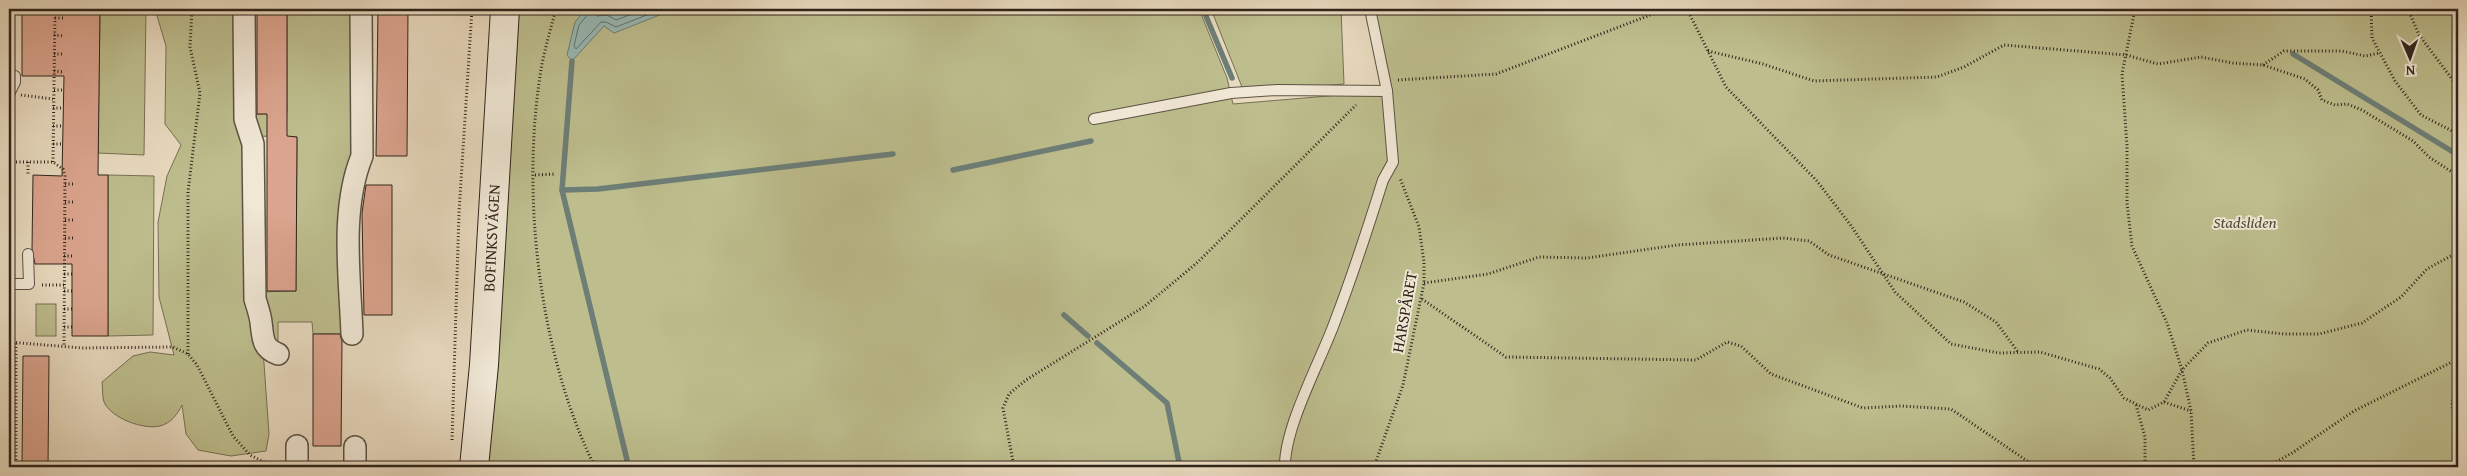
<svg xmlns="http://www.w3.org/2000/svg" width="2467" height="476" viewBox="0 0 2467 476" font-family="'Gentium Book Plus',serif">
  <style>
    .green { fill: #bdbd8d; stroke: #767054 }
    .water { fill: #97bab5; stroke: #6d7e77 }
    .lines { fill: none; stroke-linecap: round; stroke-linejoin: round }
    .shore { stroke: #636f68; stroke-width: 1 }
    .stream { stroke: #6d7e77; stroke-width: 5.5 }
    .building { fill: #dba48e; stroke: #2f241b }
    .lane-casing { stroke: #5d5244; stroke-width: 12 }
    .street-casing { stroke: #5d5244; stroke-width: 24 }
    .secondary-casing { stroke: #2f241b; stroke-width: 30 }
    .path { stroke: #2f241b; stroke-width: 3; stroke-dasharray: 1 2.5; stroke-linecap: butt }
    .lane { stroke: #f0e7d5; stroke-width: 10 }
    .street { stroke: #f0e7d5; stroke-width: 21 }
    .secondary { stroke: #f0e7d5; stroke-width: 28 }
    .labels { text-anchor: middle; dominant-baseline: central; stroke-width: 4; stroke-linejoin: round; paint-order: stroke }
    .park-label { font-size: 16px; font-style: italic; fill: #524a38; stroke: #f0e7d5 }
    .street-label { font-size: 16px; fill: #2f241b; stroke: #f0e7d5 }
  </style>
  <rect width="100%" height="100%" fill="#e8dabf"/>
  <filter id="stains"><feTurbulence type="fractalNoise" baseFrequency=".004" numOctaves="4"/><feColorMatrix values="0 0 0 0 .2 0 0 0 0 .09 0 0 0 0 .02 0 0 0 .5 -.17"/></filter>
  <radialGradient id="worn" r=".72"><stop offset=".6" stop-color="#630" stop-opacity="0"/><stop offset="1" stop-color="#630" stop-opacity=".3"/></radialGradient>
  <g class="green">
    <polygon points="100,9 146,9 144,155 98,153"/>
    <path d="M155,9H244L261,321L269,434L266,451L231,456L198,450L186,434L182,405C177,415 171,423 160,426C143,430 111,418 104,402C102,397 103,388 102,382L133,356L150,352L174,355L159,297L158,222L167,176L181,145L165,124L166,46Z"/>
    <polygon points="287,9 356,9 357,141 342,334 313,334 312,322 278,322 278,350 258,292 296,291 297,137 256,136 250,117 257,114 287,113"/>
    <polygon points="505,9 1199,9 1227,78 1233,104 1387,91 1370,9 2458,9 2458,467 474,467"/>
    <polygon points="1211,9 1341,9 1344,84 1244,92"/>
    <polygon points="108,175 154,176 153,335 108,336"/>
    <rect x="36" y="304" width="20" height="32"/>
  </g>
  <polygon class="water" points="586,9 675,9 614,33 604,26 572,61 567,55 575,22"/>
  <g class="lines">
    <g class="shore">
      <polyline points="589,9 589,13 579,25 574,46 576,49 601,22 606,22 616,27 662,9"/>
      <polyline points="596,9 597,16 607,15 616,20 645,9"/>
    </g>
    <g class="stream">
      <polyline points="1203,9 1232,78"/>
      <polyline points="2293,54 2458,155"/>
      <polyline points="572,61 562,190 627,460"/>
      <polyline points="953,170 1091,141"/>
      <polyline points="562,190 598,189 893,154"/>
      <polyline points="1064,315 1088,336"/>
      <polyline points="1097,343 1167,403 1180,467"/>
    </g>
  </g>
  <g class="building">
    <polygon points="22,9 100,9 98,175 108,175 108,336 72,336 72,264 35,264 32,249 33,175 62,176 64,76 22,76"/>
    <polygon points="257,9 287,9 287,136 297,137 296,291 267,291 267,114 257,114"/>
    <polygon points="378,9 408,9 407,156 376,156"/>
    <polygon points="366,185 392,185 392,315 364,315 362,213"/>
    <polygon points="313,334 340,334 342,341 341,446 313,446"/>
    <polygon points="23,356 49,356 48,467 22,467"/>
  </g>
  <g class="lines">
    <g class="lane-casing">
      <g id="lane">
        <polyline points="9,94 15,82 15,76"/>
        <polyline points="1094,119 1231,93 1277,90 1387,91"/>
        <polyline points="9,284 29,284 28,254"/>
        <path d="M1285,467C1284,428 1320,362 1334,324C1352,277 1368,228 1383,180L1393,162L1387,91L1370,9"/>
      </g>
    </g>
    <g class="street-casing">
      <g id="street">
        <path d="M244,9L245,119L253,144L255,299C257,306 260,314 261,322C263,338 262,348 278,354"/>
        <path d="M352,334C350,277 340,210 362,156L361,9"/>
        <polyline points="297,446 297,467"/>
        <polyline points="355,447 355,467"/>
      </g>
    </g>
    <g class="secondary-casing">
      <polyline id="secondary" points="474,467 484,365 505,9"/>
    </g>
    <g class="path">
      <path d="M556,9C551,27 546,45 542,64C520,189 538,353 595,467"/>
      <polyline points="1687,9 1726,87 1817,181 1852,227 1895,292 1951,344 1999,353 2040,352 2099,369 2110,378 2124,398 2148,410 2164,402 2182,370 2208,343 2247,330 2284,334 2319,334 2362,323 2401,297 2427,269 2458,252"/>
      <polyline points="2135,9 2122,74 2127,146 2127,203 2132,246 2167,323 2182,370 2191,411 2194,467"/>
      <polyline points="2371,9 2372,38 2395,81 2421,115 2458,134"/>
      <polyline points="2408,9 2419,35 2458,87"/>
      <polyline points="55,18 65,18"/>
      <polyline points="54,35 64,36"/>
      <polyline points="1708,51 1763,64 1814,81 1937,77 1964,67 2004,45 2126,55 2158,64 2201,57 2233,63 2263,65 2305,79 2318,90 2322,100 2335,105 2347,104 2362,110 2413,141 2429,157 2458,176"/>
      <polyline points="54,54 64,54"/>
      <polyline points="2263,65 2284,51 2342,51 2365,56 2380,53"/>
      <polyline points="54,71 64,72"/>
      <polyline points="1398,80 1496,74 1666,9"/>
      <polyline points="54,90 64,90"/>
      <polyline points="21,95 53,99"/>
      <polyline points="53,108 63,108"/>
      <polyline points="53,126 63,126"/>
      <polyline points="53,144 63,144"/>
      <polyline points="9,162 53,162 63,169 65,175 64,345"/>
      <polyline points="28,162 28,174"/>
      <polyline points="53,162 55,9"/>
      <polyline points="535,175 556,174"/>
      <polyline points="65,184 73,184"/>
      <polyline points="65,202 73,202"/>
      <polyline points="65,220 73,220"/>
      <polyline points="65,238 73,238"/>
      <polyline points="64,256 73,256"/>
      <polyline points="64,274 72,274"/>
      <polyline points="1424,283 1488,274 1539,257 1587,258 1677,245 1783,238 1809,241 1829,255 1964,302 1996,322 2018,352"/>
      <polyline points="42,285 64,285"/>
      <polyline points="64,291 72,291"/>
      <polyline points="1422,299 1506,357 1696,360 1727,342 1741,346 1771,374 1863,408 1901,406 1951,409 2036,467"/>
      <polyline points="64,309 72,309"/>
      <polyline points="64,327 72,327"/>
      <polyline points="9,342 82,348 173,347 188,354 197,365 233,436 250,455 274,467"/>
      <polyline points="188,354 188,192 200,93 190,47 192,9"/>
      <polyline points="2458,369 2452,405 2458,441"/>
      <polyline points="2164,402 2191,411"/>
      <polyline points="2136,405 2145,437 2145,467"/>
      <polyline points="452,440 459,212 472,9"/>
      <polyline points="16,467 16,343"/>
      <polyline points="1014,467 1003,408 1009,394 1026,380 1145,306 1198,262 1356,105"/>
      <polyline points="1374,467 1403,385 1424,283 1424,262 1419,227 1400,178"/>
      <polyline points="2267,467 2292,453 2354,411 2458,359"/>
    </g>
    <use href="#lane" class="lane"/>
    <use href="#street" class="street"/>
    <use href="#secondary" class="secondary"/>
  </g>
  <g class="labels">
    <g class="park-label">
      <text x="2245" y="222">Stadsliden</text>
    </g>
    <g class="street-label">
      <text transform="translate(491 238) rotate(-87)">BOFINKSVÄGEN</text>
      <text transform="translate(1404 312) rotate(-80)">HARSPÅRET</text>
    </g>
  </g>
  <rect width="2467" height="476" fill="none" stroke="#e8dabf" stroke-width="30"/>
  <rect x="10" y="10" width="2447" height="456" fill="none" stroke="#2f241b" stroke-width="2.5"/>
  <rect x="15" y="15" width="2437" height="446" fill="none" stroke="#2f241b"/>
  <g transform="translate(2410 58) rotate(178)" stroke="#f0e7d5" stroke-width="4" paint-order="stroke">
  <path d="M0-4L9 19L0 12L-9 19Z" fill="#2f241b"/>
  <text y="-8" font-size="14" font-weight="bold" text-anchor="middle" fill="#2f241b">N</text>
  </g>
  <rect width="100%" height="100%" filter="url(#stains)"/>
  <rect width="100%" height="100%" fill="url(#worn)"/>
</svg>
